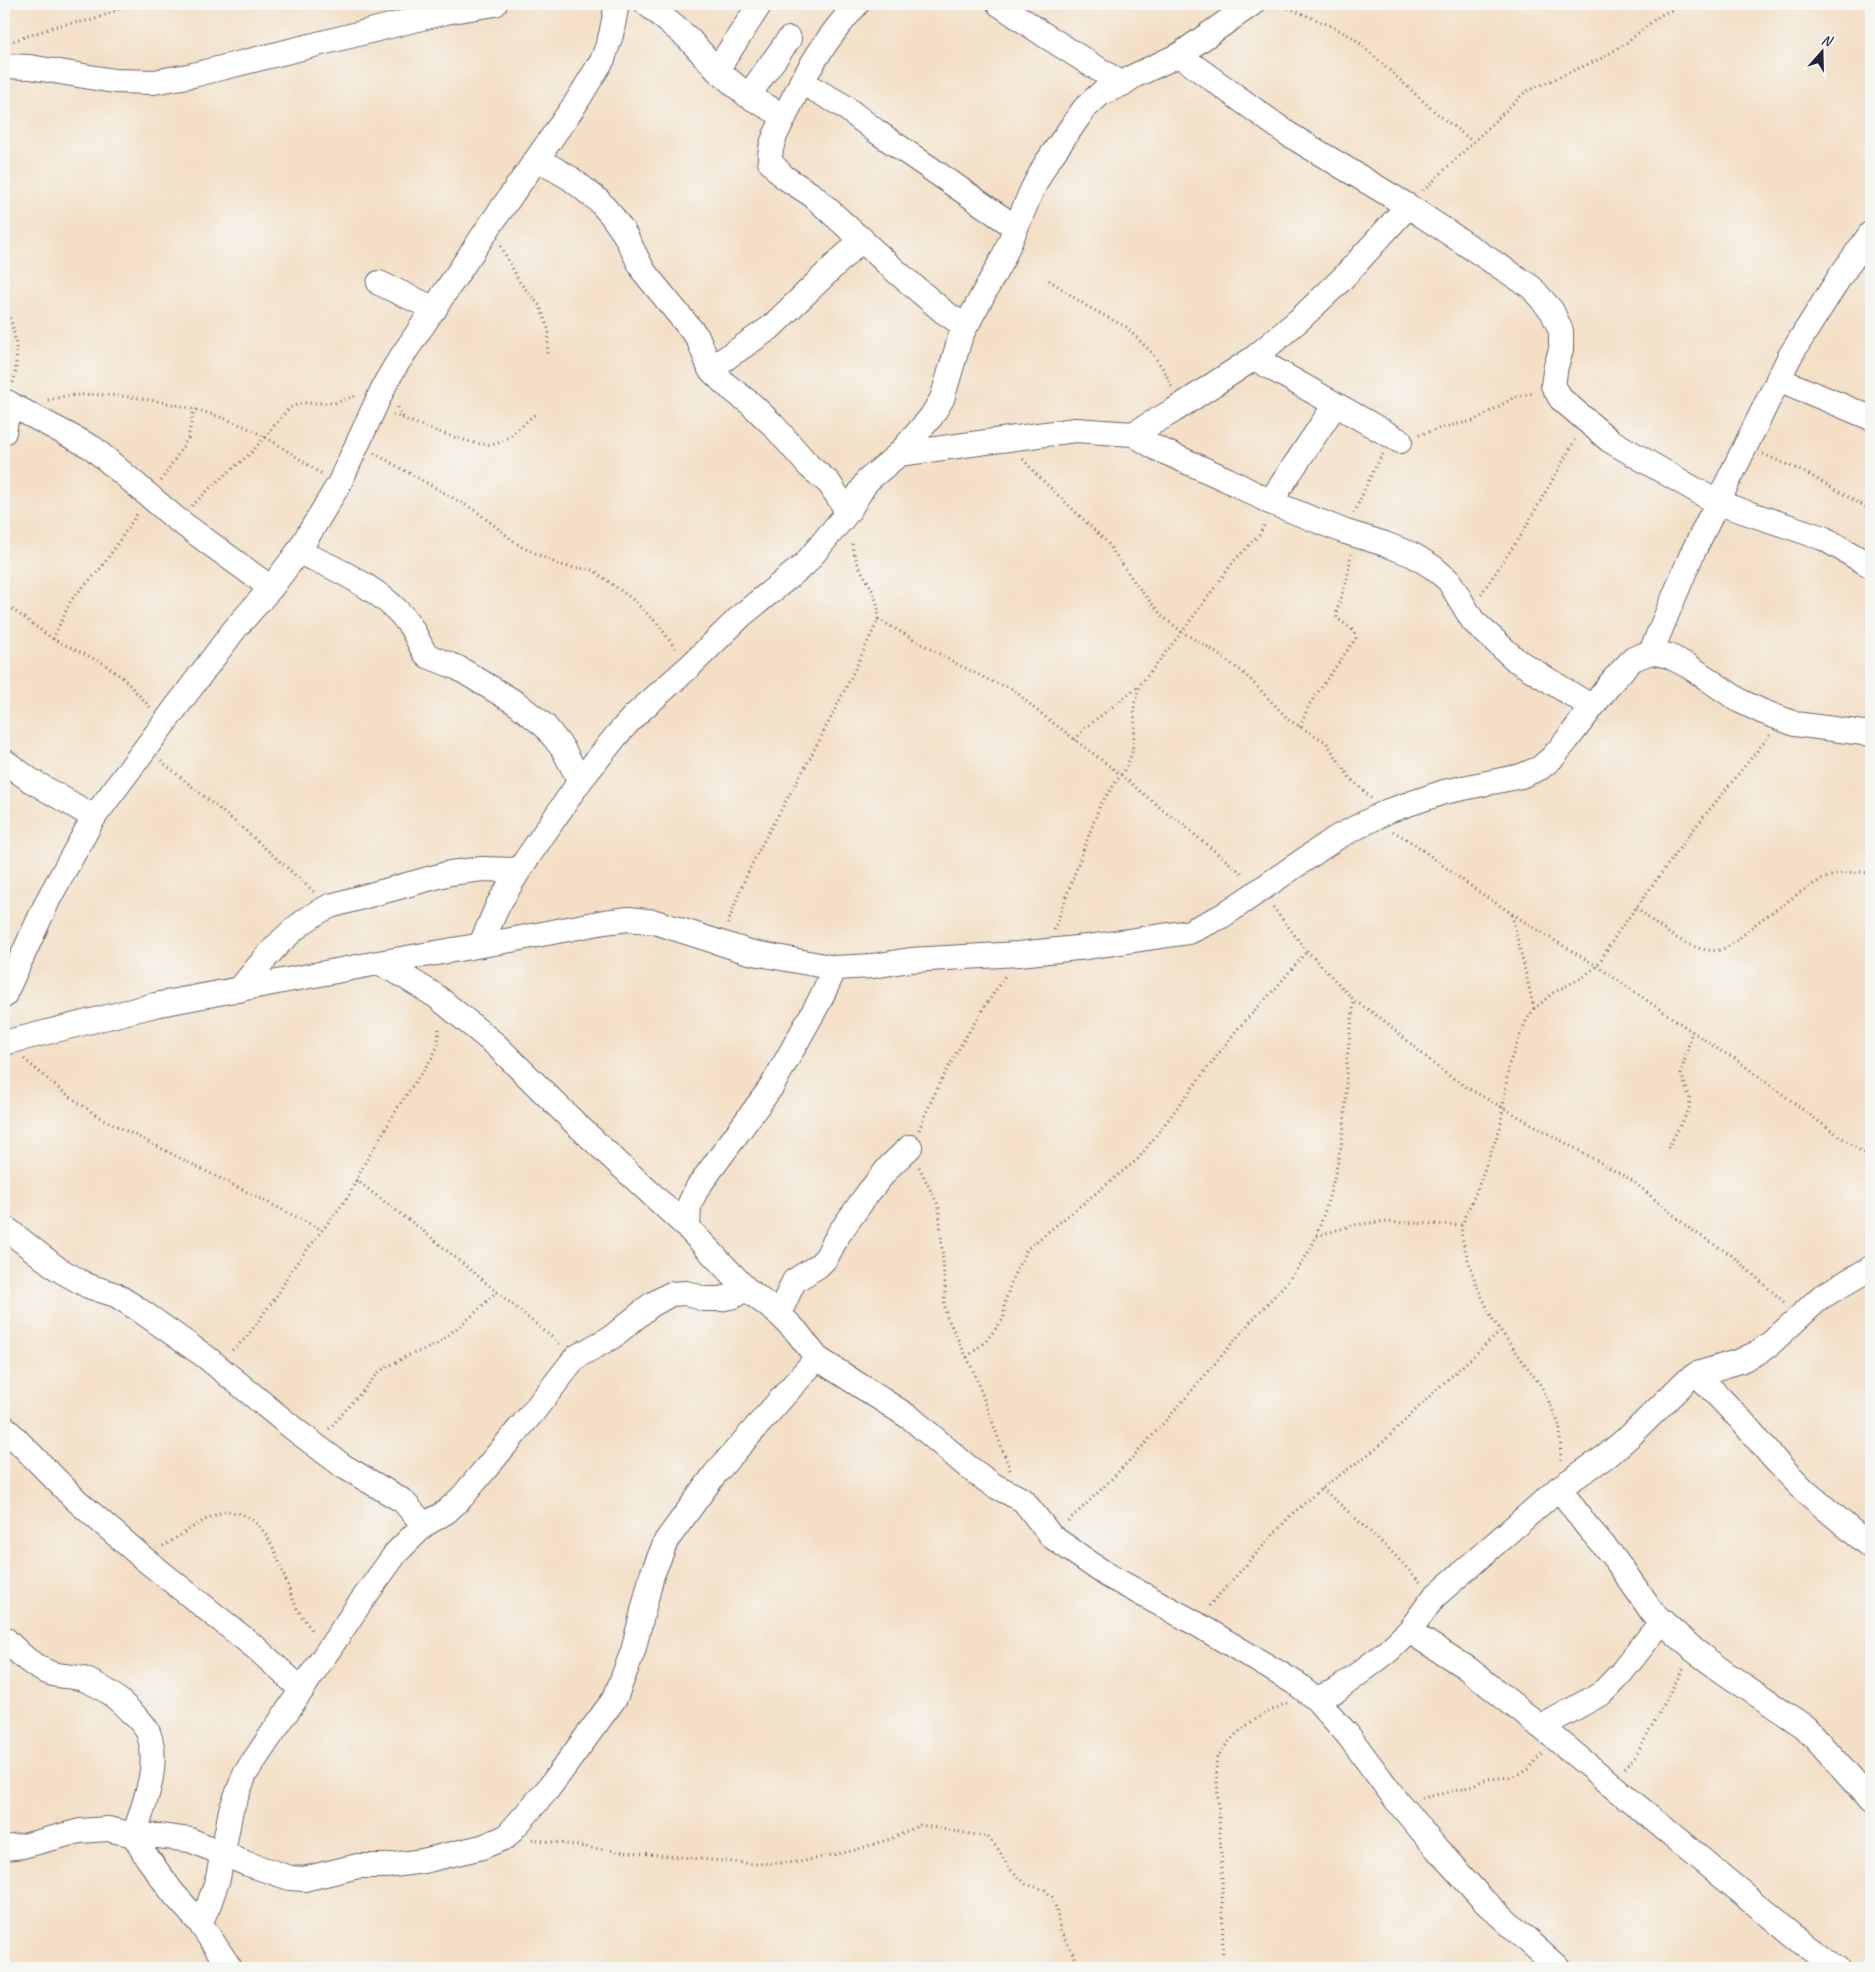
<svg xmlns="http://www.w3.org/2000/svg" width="1875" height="1972" viewBox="0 0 1875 1972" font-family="Caveat,sans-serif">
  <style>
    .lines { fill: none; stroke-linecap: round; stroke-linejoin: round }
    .minor-casing { stroke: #6b646b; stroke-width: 26 }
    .path { stroke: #6b646b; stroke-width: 3; stroke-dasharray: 1 4; stroke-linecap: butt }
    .minor { stroke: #fff; stroke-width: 24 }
  </style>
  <rect width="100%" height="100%" fill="#f6f6f2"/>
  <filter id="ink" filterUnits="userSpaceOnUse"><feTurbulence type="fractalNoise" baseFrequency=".02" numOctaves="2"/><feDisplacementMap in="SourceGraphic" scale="10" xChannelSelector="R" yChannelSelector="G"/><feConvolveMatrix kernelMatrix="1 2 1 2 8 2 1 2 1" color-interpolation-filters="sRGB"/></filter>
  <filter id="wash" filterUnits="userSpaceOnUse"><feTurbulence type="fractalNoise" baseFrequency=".0096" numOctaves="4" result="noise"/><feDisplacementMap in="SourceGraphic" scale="20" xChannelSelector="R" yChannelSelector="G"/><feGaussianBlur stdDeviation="1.12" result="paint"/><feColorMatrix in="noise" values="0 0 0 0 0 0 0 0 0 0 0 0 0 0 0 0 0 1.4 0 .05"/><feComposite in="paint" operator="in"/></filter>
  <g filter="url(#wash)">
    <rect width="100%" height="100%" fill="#f3dfc5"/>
  </g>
  <g filter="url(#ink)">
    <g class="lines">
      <g class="minor-casing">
        <g id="minor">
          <polyline points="647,4 688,38 717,70 748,96 784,116"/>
          <path d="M857,4C827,37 803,75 785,116C777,131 769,145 770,162L784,177L812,195L898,273L944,312L959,322H968"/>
          <polyline points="999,4 1043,34 1122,84"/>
          <polyline points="1179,55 1288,134 1408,206 1531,287 1552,311 1561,331 1561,350 1556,366 1553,385 1561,399 1609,440 1718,503 1823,538 1871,566"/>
          <polyline points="4,66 30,67 114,81 154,82 193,75 446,12 495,4"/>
          <polyline points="717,70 760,4"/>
          <polyline points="801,82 842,105 876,131 1015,227"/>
          <polyline points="748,96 789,39"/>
          <polyline points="537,159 570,178 599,201 612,216 624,233 644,272 698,338 710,369 725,384 751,404 773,425 809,466 829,483 848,512"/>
          <polyline points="379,283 435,309"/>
          <polyline points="1254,358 1400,441"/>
          <polyline points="710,369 770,328 862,239"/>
          <polyline points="1778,379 1871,418"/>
          <polyline points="4,401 93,448 175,518 271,588"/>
          <polyline points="4,432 9,403"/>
          <polyline points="1133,434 1173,411 1254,358 1299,320 1341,280 1408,206"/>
          <polyline points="899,454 1075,430 1133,434 1156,448 1228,480 1270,502 1346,532 1385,544 1413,555 1434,568 1449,581 1473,621 1516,660 1592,707"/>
          <polyline points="1270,502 1335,405"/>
          <path d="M298,552C333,566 386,592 408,623C415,632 419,644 425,653L428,656L458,668L516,703L545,726L563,749L580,781"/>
          <polyline points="1651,652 1692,554 1790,356 1841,275 1871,233"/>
          <polyline points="4,761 30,780 94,817"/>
          <polyline points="481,944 498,905 519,870 580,781 616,736 634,716 689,667 742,615 805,564 848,512 867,481 899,454 931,417 942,399 961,335 1003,258 1032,190 1045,165 1084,109 1100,94 1122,84 1134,76 1179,55 1252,4"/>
          <polyline points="378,963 397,972 436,996 496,1045 576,1124 688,1228 745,1288 779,1314 797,1332 817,1358 912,1419 968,1467 993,1485 1023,1500 1051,1536 1107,1575 1195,1623 1297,1684 1316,1699 1348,1735 1397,1801 1437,1849 1485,1902 1558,1968"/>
          <path d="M239,990C265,958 291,924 330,906L450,873L483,869L519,870"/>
          <polyline points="4,996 49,898 94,817 234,630 271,588 298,552 339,484 386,382 396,365 491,224 574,106 603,59 611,35 617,4"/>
          <polyline points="4,1043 155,1005 378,963 511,940 604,922 629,919 655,922 749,952 835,968 873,966 910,960 1019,954 1087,947 1189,932 1222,916 1336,838 1388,811 1444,792 1521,776 1540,768 1553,757 1567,740 1613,680 1633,659 1651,652 1669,656 1690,667 1740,701 1761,711 1795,724 1871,734"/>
          <polyline points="4,1227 58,1269 88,1286 116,1295 138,1309 206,1357 294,1429 343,1466 403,1501 424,1525"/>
          <polyline points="688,1228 689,1205 698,1187 772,1086 819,1002 835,968"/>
          <polyline points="779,1314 794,1281 818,1266 826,1258 838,1235 868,1193 890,1166 910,1147"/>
          <polyline points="1697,1374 1741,1420 1774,1459 1805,1491 1871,1547"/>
          <polyline points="4,1427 76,1500 143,1558 256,1648 302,1690"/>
          <polyline points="1559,1488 1586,1525 1616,1560 1652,1612 1695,1651 1725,1673 1805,1727 1871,1801"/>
          <polyline points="1409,1631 1467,1668 1555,1738 1806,1946 1837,1968"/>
          <path d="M4,1638C18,1652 33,1668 53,1674C64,1677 76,1676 86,1680C103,1687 118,1698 130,1711C137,1718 146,1725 149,1735C160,1767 144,1804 134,1835L146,1856L173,1893L200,1923L230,1968"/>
          <polyline points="1316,1699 1337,1690 1387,1652 1409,1631 1434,1597 1559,1488 1605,1457 1631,1435 1686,1381 1697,1374 1740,1361 1757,1353 1771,1343 1821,1297 1871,1268"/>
          <polyline points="1541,1727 1602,1693 1621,1673 1662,1621"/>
          <polyline points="4,1848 23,1846 80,1831 108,1829 134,1835 159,1836 190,1840 245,1863 290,1878 304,1879 358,1866 386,1866 423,1861 482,1847 506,1837 548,1789 615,1698 633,1651 652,1575 666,1541 715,1474 817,1358"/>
          <polyline points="200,1923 209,1904 218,1878 231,1810 245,1774 358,1606 396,1553 424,1525 446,1512 462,1497 533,1412 576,1357 612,1337 651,1305 671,1294 686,1293 704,1299 720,1299 734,1296 745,1288"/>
        </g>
      </g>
      <g class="path">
        <polyline points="1279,4 1331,26 1354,38 1434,111 1473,142"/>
        <polyline points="4,44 60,25 93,20 131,4"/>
        <polyline points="1423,191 1525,92 1602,58 1625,44 1659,16 1676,8 1694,4"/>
        <polyline points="501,246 520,283 540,306 549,331 547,356"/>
        <polyline points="1049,280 1088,307 1126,327 1152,353 1164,370 1172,388"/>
        <path d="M4,304C16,329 20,356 13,383"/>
        <path d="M48,400C96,385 190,404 236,423C267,435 294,456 322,474"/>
        <polyline points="398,407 403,418"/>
        <path d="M393,415C415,422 475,449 495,444C510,440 524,423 535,414"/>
        <polyline points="1419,435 1444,427 1473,421 1515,397 1534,393"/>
        <polyline points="374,453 476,511 520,546 558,564 569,567 593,570 632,599 658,624 677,651"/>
        <polyline points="1763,454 1808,474 1871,510"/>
        <polyline points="1023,459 1036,474 1107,542 1135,583 1162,616 1182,632 1208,647 1245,674 1289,720 1326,742 1349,777 1371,798"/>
        <polyline points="161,481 188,438 194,409"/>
        <polyline points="192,506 211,487 252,452 289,408 302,403 334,403 355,396"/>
        <polyline points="1354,513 1374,469 1383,454"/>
        <polyline points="1481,594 1520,537 1575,440"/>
        <polyline points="4,603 53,639 103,663 123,678 150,707"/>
        <polyline points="878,619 959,665 993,682 1013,689 1035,709 1120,774 1169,815 1181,822 1196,836 1244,875"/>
        <polyline points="53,639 71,600 102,567 137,514"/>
        <polyline points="1300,727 1309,705 1356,638 1354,631 1337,618 1336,614 1347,579 1351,554"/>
        <polyline points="1075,740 1085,728 1139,686"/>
        <polyline points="161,761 246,831 314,892"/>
        <polyline points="1393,831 1416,845 1476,890 1534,928 1597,966 1719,1050 1734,1058 1825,1126 1871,1158"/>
        <polyline points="1273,907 1307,951 1354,1000 1382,1019 1441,1070 1466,1087 1633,1181 1690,1229 1731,1255 1784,1302"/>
        <path d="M1637,907C1653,924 1694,955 1719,950C1732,947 1744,934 1753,926C1763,918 1774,911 1784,904C1814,882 1833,868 1871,873"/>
        <polyline points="1512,915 1534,1009"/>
        <path d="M728,924C746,866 776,820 805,767C831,719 855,670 878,620C882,589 852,570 852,540"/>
        <polyline points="1054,930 1100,805 1127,766 1132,753 1135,728 1134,705 1140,685 1182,632 1234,561 1259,535 1266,522"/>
        <polyline points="24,1059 62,1091 99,1117 322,1230"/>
        <path d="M919,1130C940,1075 972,1026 1005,976"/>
        <polyline points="1668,1148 1689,1109 1690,1099 1681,1074 1692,1031"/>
        <polyline points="919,1167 939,1207 945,1288 944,1304 947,1317 974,1372 1010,1470"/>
        <polyline points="356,1180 422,1230 560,1344"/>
        <polyline points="1317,1236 1354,1225 1381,1222 1463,1225"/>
        <polyline points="232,1350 246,1338 280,1291 292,1269 348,1197 365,1163 400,1104 432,1058 438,1046 439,1026"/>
        <polyline points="967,1357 986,1341 1004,1318 1004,1305 1013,1277 1027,1249 1138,1159 1239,1027 1276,988 1307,951"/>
        <polyline points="329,1429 380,1371 405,1357 436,1345 473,1315 496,1292"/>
        <polyline points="1561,1460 1560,1427 1550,1404 1541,1386 1493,1320 1476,1284 1466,1253 1461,1233 1465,1216 1473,1200 1500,1128 1509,1064 1526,1021 1534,1009 1553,993 1583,977 1597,966 1616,935 1693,830 1770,735"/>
        <polyline points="1322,1488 1390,1550 1420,1582"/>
        <path d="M1068,1521C1133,1462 1189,1394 1246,1327C1271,1298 1303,1271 1317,1234C1329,1200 1340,1161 1344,1125C1346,1103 1346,1082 1347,1061C1349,1041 1352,1021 1354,1001"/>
        <path d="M163,1546C179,1537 209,1514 227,1511C230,1511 234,1513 238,1513C274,1523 281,1575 295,1604C299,1614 308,1623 313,1633"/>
        <polyline points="1209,1606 1291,1515 1322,1488 1377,1448 1434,1392 1501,1331"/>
        <polyline points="1624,1768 1636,1756 1683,1669"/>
        <polyline points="1422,1798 1463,1789 1487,1779 1510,1777 1521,1773 1528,1769 1542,1754"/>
        <polyline points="532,1839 606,1850 755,1864 800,1862 855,1850 890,1839 920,1825 988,1837 998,1849 1009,1868 1026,1884 1045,1890 1052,1897 1057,1911 1060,1930 1081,1968"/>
        <path d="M1223,1968L1222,1872L1216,1760C1232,1731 1258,1716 1287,1703"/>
      </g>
      <use href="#minor" class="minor"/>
    </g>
  </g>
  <rect width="1875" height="1972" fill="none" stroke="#f6f6f2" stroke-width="20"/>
  <g transform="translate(1822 52) rotate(20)" stroke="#f6f6f2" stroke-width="4" paint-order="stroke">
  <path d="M0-4L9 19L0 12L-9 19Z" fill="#22223b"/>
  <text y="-8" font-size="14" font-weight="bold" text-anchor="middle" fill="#22223b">N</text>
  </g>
</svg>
